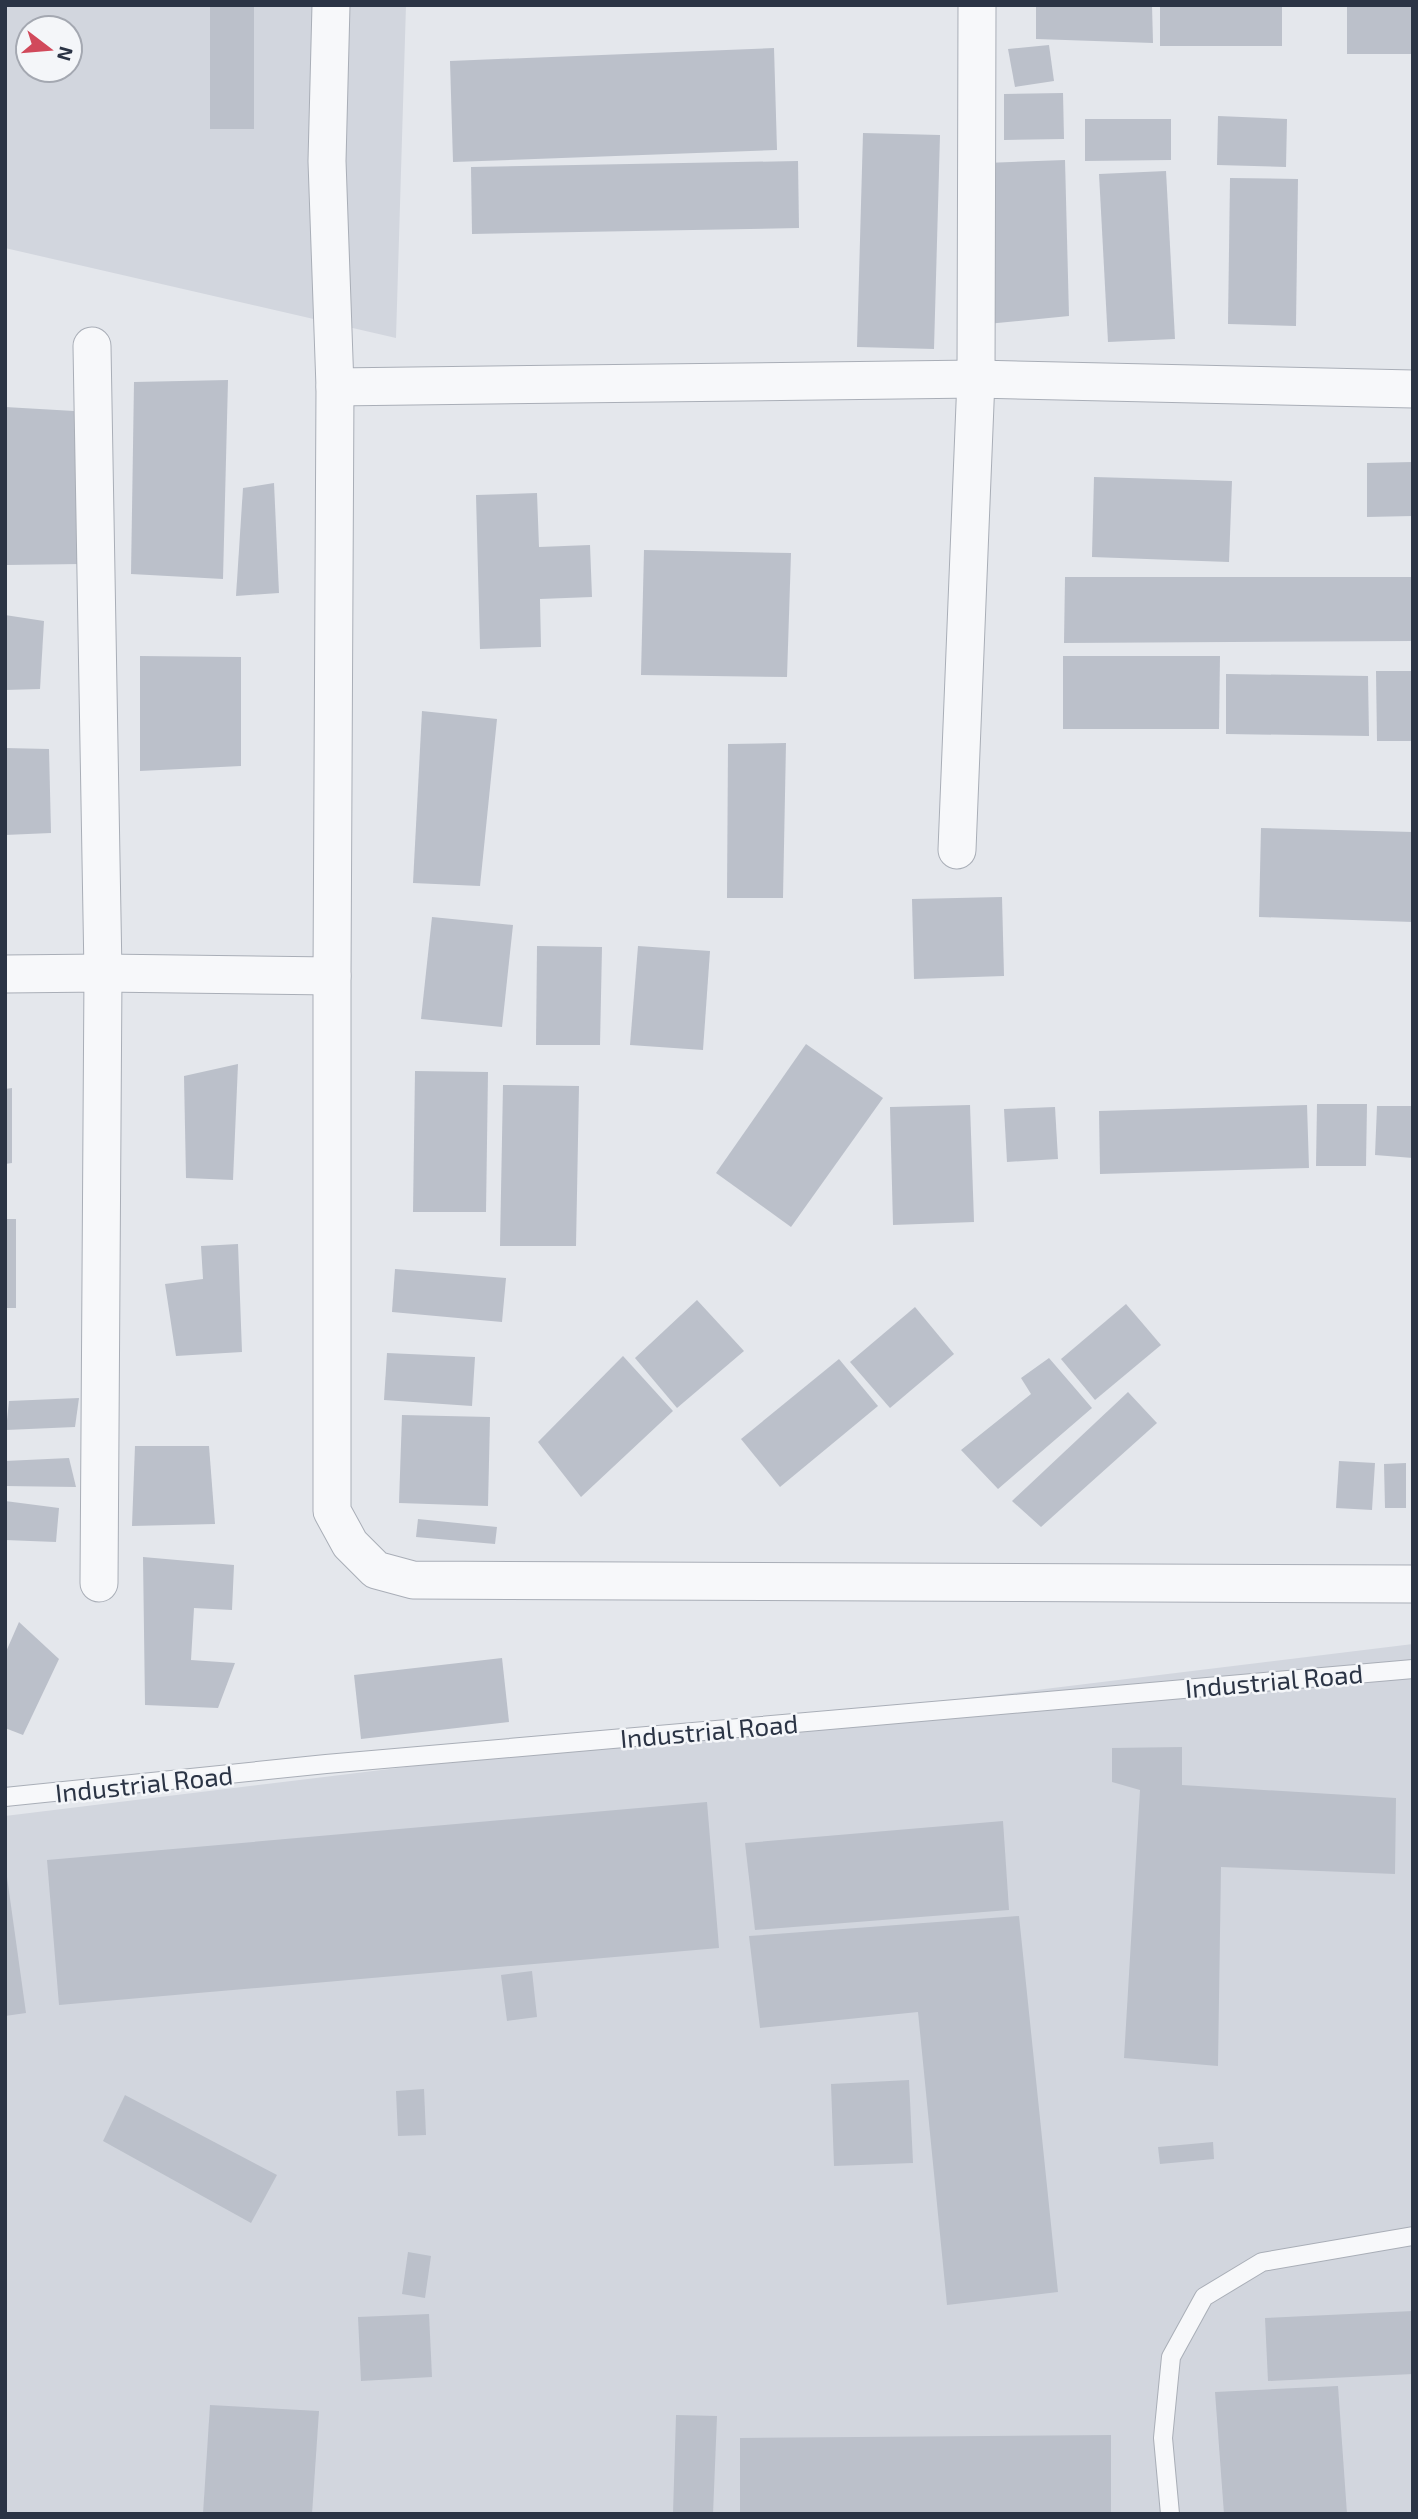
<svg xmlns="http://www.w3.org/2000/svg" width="1418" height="2519" viewBox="0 0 1418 2519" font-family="'Exo 2',sans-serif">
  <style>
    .built { fill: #d2d6de; fill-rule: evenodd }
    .building { fill: #bbc0ca }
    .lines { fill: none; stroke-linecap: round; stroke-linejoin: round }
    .lane-casing { stroke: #a9aeb7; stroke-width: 20 }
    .street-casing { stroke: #a9aeb7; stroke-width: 39 }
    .lane { stroke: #f7f8fa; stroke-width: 18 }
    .street { stroke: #f7f8fa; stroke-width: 37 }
    .labels { text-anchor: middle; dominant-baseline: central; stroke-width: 5; stroke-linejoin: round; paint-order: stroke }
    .street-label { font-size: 26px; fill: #2b3445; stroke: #f4f6f9 }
  </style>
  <rect width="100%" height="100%" fill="#e4e7ec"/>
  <g class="built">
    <path d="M5,5H406L396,338L5,248ZM28,28H70V70H28Z"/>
    <polygon points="1413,1644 1413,2514 5,2514 5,1816"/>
  </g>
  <g class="building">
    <polygon points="1036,5 1152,5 1153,43 1036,39"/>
    <rect x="1160" y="5" width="122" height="41"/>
    <rect x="1347" y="5" width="66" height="49"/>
    <rect x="210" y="6" width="44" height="123"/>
    <polygon points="1049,45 1054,81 1015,87 1008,49"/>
    <polygon points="774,48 777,150 453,162 450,61"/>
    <polygon points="1063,93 1064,139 1004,140 1004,94"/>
    <polygon points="1218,116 1287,119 1286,167 1217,165"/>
    <polygon points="1085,119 1171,119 1171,160 1085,161"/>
    <polygon points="863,133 940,135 934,349 857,347"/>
    <polygon points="1065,160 1069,316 987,324 985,163"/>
    <polygon points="798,161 799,228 472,234 471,167"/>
    <polygon points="1166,171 1175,339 1108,342 1099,174"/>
    <polygon points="1230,178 1298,179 1296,326 1228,324"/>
    <polygon points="228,380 223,579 131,574 134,382"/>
    <polygon points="5,407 74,411 81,564 7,565"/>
    <polygon points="1413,462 1413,516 1367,517 1367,463"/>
    <polygon points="1094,477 1232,481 1229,562 1092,557"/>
    <polygon points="274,483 279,593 236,596 243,488"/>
    <polygon points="537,493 539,547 590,545 592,597 540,599 541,647 480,649 476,495"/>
    <polygon points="644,550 791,553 787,677 641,675"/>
    <polygon points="1065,577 1413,577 1413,641 1064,643"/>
    <polygon points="5,615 44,621 40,689 5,690"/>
    <polygon points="140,656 241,657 241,766 140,771"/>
    <polygon points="1063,656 1220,656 1219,729 1063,729"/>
    <polygon points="1376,671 1413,671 1413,741 1377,741"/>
    <polygon points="1226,674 1368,676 1369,736 1226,734"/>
    <polygon points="422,711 497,719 480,886 413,883"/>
    <polygon points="786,743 783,898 727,898 728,744"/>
    <polygon points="5,748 49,749 51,833 5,835"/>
    <polygon points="1261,828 1413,832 1413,922 1259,917"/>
    <polygon points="1002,897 1004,976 914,979 912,899"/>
    <polygon points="432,917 513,925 502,1027 421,1019"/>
    <polygon points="537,946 602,947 600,1045 536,1045"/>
    <polygon points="638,946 710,951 703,1050 630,1045"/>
    <polygon points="806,1044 883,1098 791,1227 716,1173"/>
    <polygon points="238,1064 233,1180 186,1178 184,1076"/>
    <polygon points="415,1071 488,1072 486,1212 413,1212"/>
    <polygon points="503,1085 579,1086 576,1246 500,1246"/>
    <polygon points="12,1088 12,1163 5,1164 5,1089"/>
    <polygon points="1317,1104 1367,1104 1366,1166 1316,1166"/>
    <polygon points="970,1105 974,1222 893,1225 890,1107"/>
    <polygon points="1307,1105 1309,1168 1100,1174 1099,1111"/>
    <polygon points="1377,1106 1413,1106 1413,1158 1375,1155"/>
    <polygon points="1055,1107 1058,1159 1007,1162 1004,1109"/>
    <rect x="5" y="1219" width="11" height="89"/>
    <polygon points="238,1244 242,1352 176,1356 165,1284 203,1279 201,1246"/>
    <polygon points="395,1269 506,1278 502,1322 392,1312"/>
    <polygon points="697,1300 744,1351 677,1408 635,1358"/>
    <polygon points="1126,1304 1161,1345 1095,1400 1061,1359"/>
    <polygon points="915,1307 954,1354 890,1408 850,1362"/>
    <polygon points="387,1353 475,1357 472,1406 384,1400"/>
    <polygon points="623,1356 673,1411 581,1497 538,1442"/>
    <polygon points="1049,1358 1092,1408 998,1489 961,1450 1031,1394 1021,1378"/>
    <polygon points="839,1359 878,1406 780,1487 741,1439"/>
    <polygon points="1128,1392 1157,1423 1041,1527 1012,1501"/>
    <polygon points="79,1398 75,1427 6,1430 9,1401"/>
    <polygon points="402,1415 490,1417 488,1506 399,1503"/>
    <polygon points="135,1446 209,1446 215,1524 132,1526"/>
    <polygon points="69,1458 76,1487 5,1486 5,1461"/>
    <polygon points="1339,1461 1375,1463 1372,1510 1336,1508"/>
    <polygon points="1406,1463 1406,1508 1385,1508 1384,1464"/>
    <polygon points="5,1501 59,1508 56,1542 5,1540"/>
    <polygon points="418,1519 497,1527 495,1544 416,1537"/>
    <polygon points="143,1557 234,1565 232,1610 194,1608 191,1660 235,1663 218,1708 145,1705"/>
    <polygon points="19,1622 59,1659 23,1735 5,1728 5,1654"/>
    <polygon points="502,1658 509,1722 361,1739 354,1675"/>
    <polygon points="1182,1747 1182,1785 1396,1798 1395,1874 1221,1867 1218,2066 1124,2058 1140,1790 1112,1782 1112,1748"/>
    <polygon points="707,1802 719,1948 59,2005 47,1860"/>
    <polygon points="1003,1821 1009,1910 755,1930 745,1843"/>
    <polygon points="5,1863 26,2013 5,2016"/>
    <polygon points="1019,1916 1058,2292 947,2305 918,2012 760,2028 749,1936"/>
    <polygon points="532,1971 537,2017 507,2021 501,1975"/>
    <polygon points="909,2080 913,2163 834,2166 831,2084"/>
    <polygon points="424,2089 426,2135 398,2136 396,2091"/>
    <polygon points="125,2095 277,2175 251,2223 103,2141"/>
    <polygon points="1213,2142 1214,2159 1160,2164 1158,2147"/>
    <polygon points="408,2252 431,2256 425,2298 402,2294"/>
    <polygon points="1413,2311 1413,2374 1268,2381 1265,2318"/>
    <polygon points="429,2314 432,2377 361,2381 358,2317"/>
    <polygon points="1338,2386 1347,2514 1224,2514 1215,2392"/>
    <polygon points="210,2405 319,2411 312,2514 203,2514"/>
    <polygon points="676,2415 717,2416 713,2514 673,2514"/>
    <polygon points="1111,2435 1111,2514 740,2514 740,2438"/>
  </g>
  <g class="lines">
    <g class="lane-casing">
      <g id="lane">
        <polyline points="5,1797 326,1764 1413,1669"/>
        <polyline points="1170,2514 1163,2438 1171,2357 1204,2297 1262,2262 1413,2236"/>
      </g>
    </g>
    <g class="street-casing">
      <g id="street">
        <polyline points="331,5 327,161 335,387 332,976 332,1511 350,1544 376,1570 413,1580 1413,1584"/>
        <polyline points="92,346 103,973 99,1583"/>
        <polyline points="335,387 976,379 1413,389"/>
        <polyline points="957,850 976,379 977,5"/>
        <polyline points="5,974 103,973 332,976"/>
      </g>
    </g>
    <use href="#lane" class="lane"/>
    <use href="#street" class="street"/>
  </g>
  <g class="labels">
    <g class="street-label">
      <text transform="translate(1274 1680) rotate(-5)">Industrial Road</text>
      <text transform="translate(709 1730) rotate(-5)">Industrial Road</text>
      <text transform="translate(144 1783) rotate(-6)">Industrial Road</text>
    </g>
  </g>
  <rect width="1418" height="2519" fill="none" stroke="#2b3445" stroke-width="14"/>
  <g transform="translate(49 49) rotate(106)"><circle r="33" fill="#f4f6f9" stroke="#a4a8b1" stroke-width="2"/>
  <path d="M0-5L12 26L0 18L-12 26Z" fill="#d1495b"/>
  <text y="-10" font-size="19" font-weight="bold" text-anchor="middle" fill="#2b3445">N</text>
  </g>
</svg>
